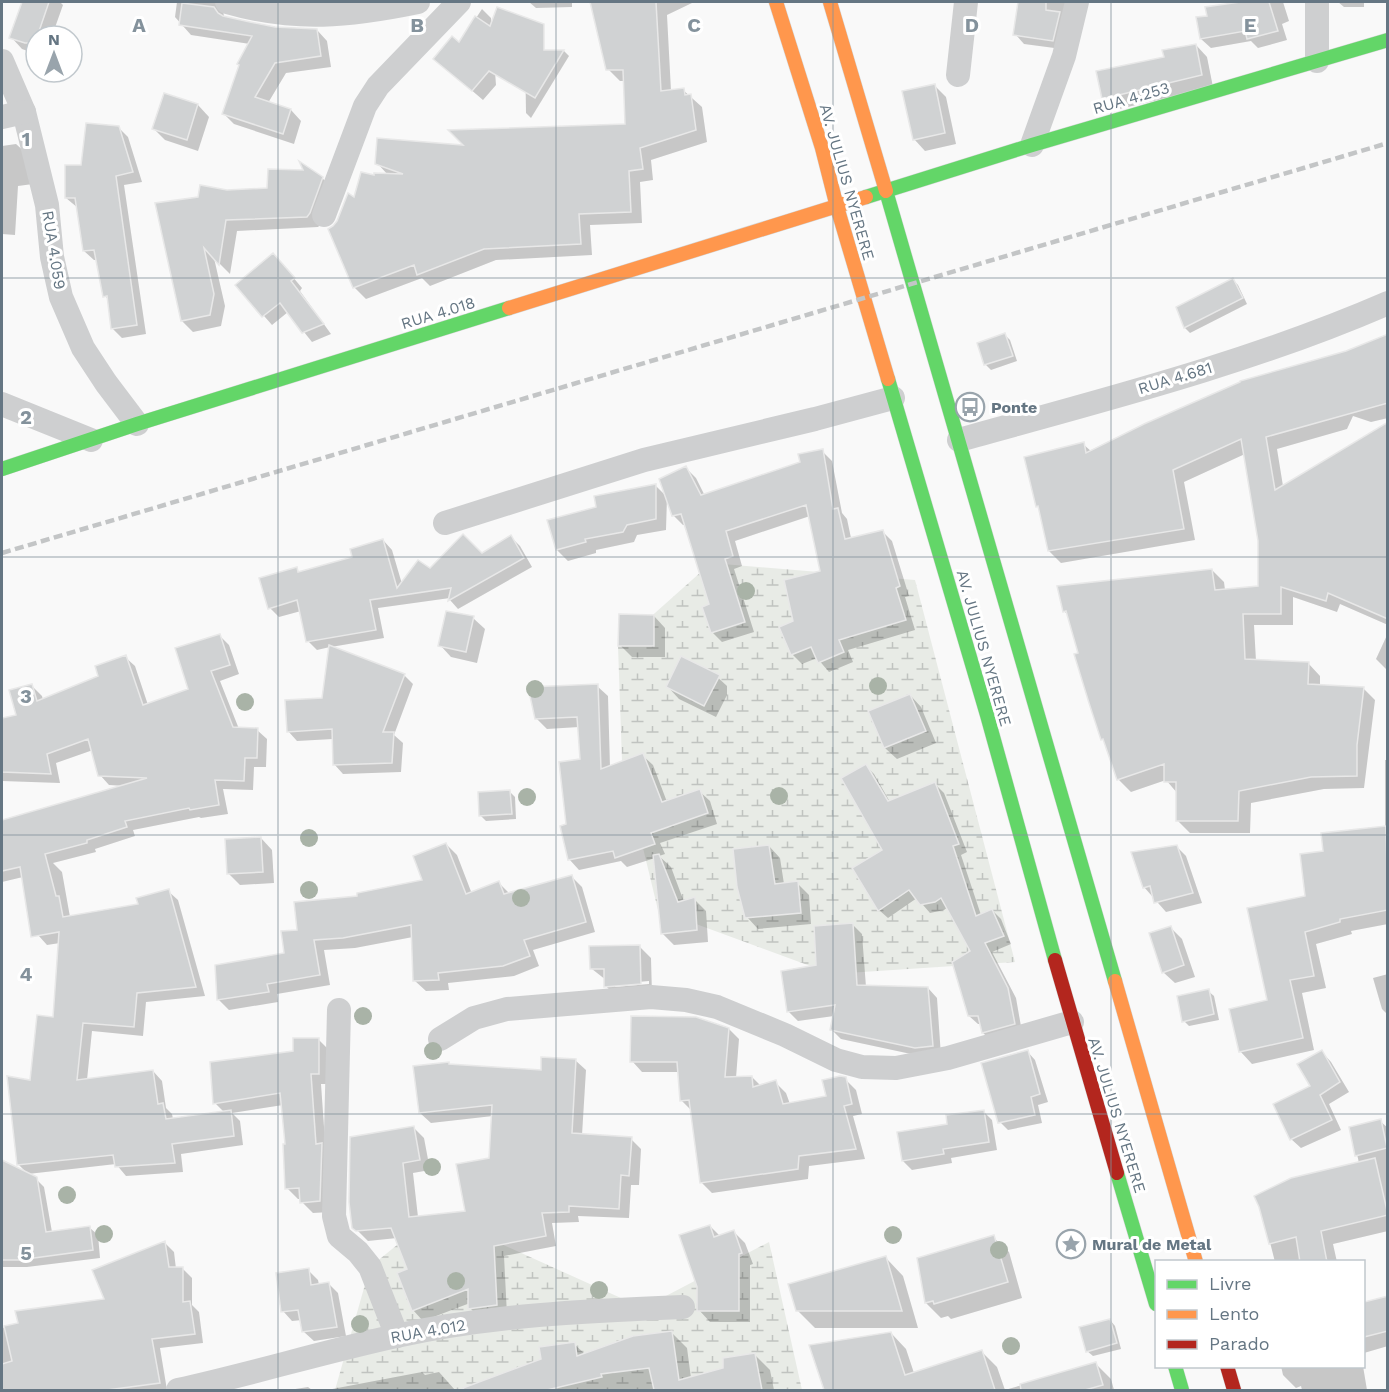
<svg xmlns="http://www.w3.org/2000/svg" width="1389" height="1392" viewBox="0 0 1389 1392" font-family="'Work Sans',sans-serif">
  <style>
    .wetland { fill: url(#wetland-marsh) }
    .shadow { fill: #0003; fill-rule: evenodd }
    .building { fill: #d0d2d3; stroke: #e8e8e8; stroke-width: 1.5 }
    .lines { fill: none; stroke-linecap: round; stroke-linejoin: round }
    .fast-casing { stroke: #d5d6d7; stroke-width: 15 }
    .slow-casing { stroke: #d5d6d7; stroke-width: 15 }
    .jam-casing { stroke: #d5d6d7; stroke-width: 15 }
    .street { stroke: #cecfd0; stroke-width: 24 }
    .fast { stroke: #63d668; stroke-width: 14 }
    .slow { stroke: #ff974d; stroke-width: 14 }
    .jam { stroke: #b3261e; stroke-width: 14 }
    .rail { stroke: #c3c5c6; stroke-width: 4.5; stroke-dasharray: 9 4.5; stroke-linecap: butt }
    .tree { fill: #a9b3a7 }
    .grid { fill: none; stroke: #84929c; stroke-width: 1.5; stroke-opacity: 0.55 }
    .labels { text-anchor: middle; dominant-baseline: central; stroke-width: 6; stroke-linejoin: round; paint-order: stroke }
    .street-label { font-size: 16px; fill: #657683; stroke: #fff }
    .poi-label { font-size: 16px; font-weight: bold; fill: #657683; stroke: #fff; text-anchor: start }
    .grid-label { font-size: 20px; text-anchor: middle; font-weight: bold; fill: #84929c; stroke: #fff; stroke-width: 6; stroke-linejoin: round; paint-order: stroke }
  </style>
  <defs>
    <pattern id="wetland-marsh" width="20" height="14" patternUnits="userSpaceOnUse" patternTransform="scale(1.5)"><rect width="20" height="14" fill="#e8ebe6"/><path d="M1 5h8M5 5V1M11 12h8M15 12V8" fill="none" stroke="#c0c3c0"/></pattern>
  </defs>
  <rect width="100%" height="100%" fill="#f9f9f9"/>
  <g class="wetland">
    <polygon points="711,563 915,580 1015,962 832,974 658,910 622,761 618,646"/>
    <polygon points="435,1214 643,1308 769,1242 802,1390 335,1390 370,1267"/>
  </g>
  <g class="shadow">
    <polygon points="24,2 60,2 63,5 52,36 36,36 36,54 22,49 11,37"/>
    <polygon points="177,2 229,2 223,10 224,17 274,28 317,30 327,41 331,67 286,73 268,103 291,110 301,121 294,144 234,124 224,114 250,44 191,35 175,17"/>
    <polygon points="258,2 372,2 333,10"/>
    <polygon points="529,2 572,2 572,7 536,8"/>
    <polygon points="592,2 691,2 692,3 667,15 671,91 683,90 702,107 707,142 651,160 653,180 640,182 642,223 590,225 592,255 496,260 430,286 422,278 366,299 354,287 334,227 376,177 388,175 377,163 467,147 627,125 625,81 620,81 608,69"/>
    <polygon points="1024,2 1070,2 1062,49 1024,44 1015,34"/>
    <polygon points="1228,2 1283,2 1289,21 1282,24 1287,40 1258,48 1251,41 1211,48 1201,39 1209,17 1231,5"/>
    <polygon points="1338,2 1388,2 1364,2 1364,7 1344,7"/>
    <polygon points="482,9 491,18 496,85 483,100 435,59 459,44"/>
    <polygon points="1196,45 1207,57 1213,87 1115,110 1104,98 1165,58"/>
    <polygon points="525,51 564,51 569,56 531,118 526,113"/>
    <polygon points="935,86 946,97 956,144 925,151 914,139"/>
    <polygon points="198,105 209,117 198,151 165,140 154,129"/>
    <polygon points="118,127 128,137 142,182 124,185 146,334 122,338 112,328 109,300 105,296 97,260 94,260 84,251 78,208 66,198 83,167"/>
    <polygon points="16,144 27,154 33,184 18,186 15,235 2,234 2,146"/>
    <polygon points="322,178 334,189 321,224 318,227 237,231 230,274 214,258 225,306 221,326 193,332 182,321 199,199 227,191 269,190"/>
    <polygon points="282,264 302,288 300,291 331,334 312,342 288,312 272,325 237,285"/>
    <polygon points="1233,280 1238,285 1247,304 1190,333 1185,328 1178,308"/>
    <polygon points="1005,335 1010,340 1017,361 991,370 986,365 979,344"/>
    <polygon points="1388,336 1388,418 1371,422 1353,416 1347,429 1277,449 1283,486 1388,455 1388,625 1340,604 1337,612 1293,597 1293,625 1254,625 1256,661 1308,663 1320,676 1320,686 1363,688 1375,700 1364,788 1324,789 1251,803 1250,833 1190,833 1178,821 1178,794 1166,780 1131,792 1119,780 1106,743 1102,739 1069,616 1064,611 1212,570 1224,582 1225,590 1259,587 1259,540 1245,454 1184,482 1195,540 1061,563 1049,551 1040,509 1037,506 1083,444 1092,452"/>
    <polygon points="822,451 832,461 842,513 847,519 851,538 882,531 892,541 909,596 905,597 915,630 848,650 853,662 829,672 817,658 802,664 792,654 795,622 822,573 810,516 735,541 742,566 734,569 754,632 722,642 712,632 711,605 686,525 683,525 673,515 686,468 696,478 705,496 802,463"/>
    <polygon points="656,486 667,497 666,530 637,535 634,542 596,550 596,553 568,561 557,550 598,508"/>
    <polygon points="511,537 520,546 532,567 458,609 450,600 450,598 378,608 384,638 331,647 404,675 413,684 394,735 403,743 401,772 343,774 334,764 333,739 297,741 288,731 323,700 330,647 317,650 308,641 301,611 279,617 270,608 296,569 301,573 354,558 383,540 392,550 402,584 430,570 482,555"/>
    <polygon points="654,616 665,628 665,657 632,657 620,645"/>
    <polygon points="473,618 485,629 477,663 451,657 440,645"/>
    <polygon points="1388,633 1388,671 1376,659"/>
    <polygon points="220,636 229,645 239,674 220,681 239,729 257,730 267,739 266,767 254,767 253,790 223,789 228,814 201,818 199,817 133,830 135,836 95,849 96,852 53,863 62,872 70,917 140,905 168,891 178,900 205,996 146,1002 143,1036 92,1031 87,1080 153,1071 162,1081 166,1108 172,1114 173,1119 224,1112 215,1103 318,1039 329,1050 329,1084 321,1084 330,1212 313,1213 302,1202 302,1199 298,1199 287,1188 287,1146 283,1105 232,1113 240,1121 243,1145 181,1154 183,1172 126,1176 116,1164 28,1174 19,1165 31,1082 54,1018 60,943 47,945 38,935 23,877 2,882 2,839 5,838 2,822 125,786 109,785 100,775 93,750 56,763 60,783 2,781 2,719 17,716 32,686 42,696 43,700 100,677 125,657 135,666 148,705 190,690"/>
    <polygon points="715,675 727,686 727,695 716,717 679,699 668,687"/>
    <polygon points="597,686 608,696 610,767 642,755 653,765 667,802 699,791 710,801 717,824 660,843 665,854 659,856 671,867 684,902 694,899 706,911 708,942 674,945 662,933 655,858 627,867 621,861 579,870 569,859 568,825 581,761 579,727 547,729 536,718"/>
    <polygon points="910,695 921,707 936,743 897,759 885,748 870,711"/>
    <polygon points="1385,760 1388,760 1388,924 1351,931 1352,934 1316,944 1326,988 1302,993 1314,1050 1252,1064 1240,1051 1269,1001 1324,852 1385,828"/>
    <polygon points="866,766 874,774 890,802 935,784 944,793 967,852 961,855 981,915 992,910 1001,919 1011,944 992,952 1016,998 1022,1032 992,1041 983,1033 981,1024 978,1024 969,1016 972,951 948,907 944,910 930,913 917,898 888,918 879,910 884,851"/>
    <polygon points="510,792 515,797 516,819 486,821 481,816"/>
    <polygon points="261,838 272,850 274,883 240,885 229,874"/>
    <polygon points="446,844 457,855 472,894 499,883 510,894 571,876 582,887 595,932 533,950 539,966 514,976 448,983 449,990 426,991 415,981 413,937 355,948 324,950 330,985 277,994 278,1002 229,1010 219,1000 286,954 298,931 359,897 424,881"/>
    <polygon points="769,846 780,858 784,884 797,883 809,895 811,924 758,929 747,917"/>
    <polygon points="1176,846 1186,856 1202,903 1166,912 1144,887"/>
    <polygon points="853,925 862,934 866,987 928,988 937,998 941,1056 925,1057 841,1039 831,1029 834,1016 798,1021 788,1011 818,966"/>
    <polygon points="1171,928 1182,939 1195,977 1175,983 1163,972"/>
    <path d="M639,946L651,958L652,995L617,998L606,986V980L592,969ZM649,981V984L615,987V984Z"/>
    <polygon points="1388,974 1388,1015 1382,1009 1373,978"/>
    <polygon points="1208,991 1214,996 1219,1020 1189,1026 1184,1021"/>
    <polygon points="729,1029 739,1039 736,1078 752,1077 761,1086 775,1082 786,1093 790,1104 827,1097 845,1079 856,1090 862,1114 853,1116 865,1159 809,1166 808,1179 712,1193 702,1183 692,1111 681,1100 679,1072 642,1072 632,1061"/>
    <polygon points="1027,1051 1035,1060 1048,1102 1038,1105 1042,1123 1008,1130 1000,1122"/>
    <polygon points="1322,1052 1331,1062 1349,1092 1329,1104 1341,1130 1301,1148 1291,1139 1312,1087"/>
    <polygon points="575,1060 586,1070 582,1135 631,1139 641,1149 639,1185 631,1185 629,1218 578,1216 579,1222 552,1223 556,1246 504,1256 507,1315 480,1318 470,1308 470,1303 423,1321 413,1310 409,1270 397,1238 368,1241 357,1230 413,1127 424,1138 430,1170 413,1173 418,1217 467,1212 490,1160 493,1116 431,1123 420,1113"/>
    <polygon points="983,1111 992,1120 997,1150 951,1158 952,1163 912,1170 903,1161"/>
    <polygon points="1380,1121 1388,1128 1388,1231 1333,1244 1337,1262 1275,1262 1261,1207 1359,1163 1351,1128"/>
    <polygon points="2,1162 36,1179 44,1187 52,1232 90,1228 98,1235 100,1258 27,1267 2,1267"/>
    <polygon points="710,1226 720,1236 734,1232 745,1243 753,1264 750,1265 750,1322 710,1322 699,1310"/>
    <polygon points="993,1237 1009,1252 1022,1298 951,1319 948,1316 941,1318 926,1303"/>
    <polygon points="164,1242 174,1252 176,1269 183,1269 192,1278 192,1305 199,1312 203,1343 160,1348 167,1390 2,1390 2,1328 106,1300"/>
    <polygon points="886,1258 903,1276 918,1328 815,1328 797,1310"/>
    <polygon points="308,1270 318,1280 319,1285 329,1284 338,1293 346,1336 314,1341 304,1332 302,1320 292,1321 283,1311"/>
    <polygon points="1388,1297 1388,1346 1364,1353 1364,1304"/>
    <polygon points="1110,1320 1115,1326 1121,1349 1093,1356 1087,1351"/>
    <polygon points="671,1332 687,1348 691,1378 725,1369 755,1355 770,1370 774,1390 510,1390 504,1374 543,1360 574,1344 585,1354"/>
    <polygon points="891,1333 906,1349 914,1373 982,1352 997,1367 1005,1390 1096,1364 1111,1379 1114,1390 825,1390 811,1346"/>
    <polygon points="1281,1366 1363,1366 1367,1390 1388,1389 1388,1390 1302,1390 1301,1386 1296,1388 1283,1375"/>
    <polygon points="422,1372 425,1375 439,1372 455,1390 327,1390"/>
    <polygon points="308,1387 312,1390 289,1390"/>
  </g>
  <g class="building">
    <polygon points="22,2 49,2 35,43 25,43 9,38"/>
    <polygon points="590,2 656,2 661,91 684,88 685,95 691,94 696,130 640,148 643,169 629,171 631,212 579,214 581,244 484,249 417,275 414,265 353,288 328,229 333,226 337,221 348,193 354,197 361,172 374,175 374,173 403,174 375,164 377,138 463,145 448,130 625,124 623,70 606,70"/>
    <polygon points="1018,2 1046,2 1046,10 1060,12 1053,41 1013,35"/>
    <polygon points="1240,2 1269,2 1278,31 1247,39 1245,31 1200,39 1196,17 1207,16 1205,7"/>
    <polygon points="182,3 214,7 218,13 223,16 250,22 275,27 317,29 321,56 275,63 255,97 291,109 283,134 222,114 239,65 237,64 252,36 179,25"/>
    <polygon points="497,7 544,24 544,50 564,50 535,98 489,71 472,91 433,59 452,36 459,42 475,16 490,26"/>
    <polygon points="1196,44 1202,75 1102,99 1096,71 1164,57 1162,50"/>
    <polygon points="935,84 945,133 913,140 902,91"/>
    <polygon points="164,93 198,104 187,140 152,129"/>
    <polygon points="86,123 119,126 133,172 116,176 137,325 111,329 107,296 103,297 94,250 83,251 75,198 65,198 65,165 81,165"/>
    <polygon points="299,161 323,177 310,213 307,217 226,220 219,265 204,248 214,294 210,315 181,321 155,203 198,197 200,185 227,190 267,188 268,169 303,170"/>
    <polygon points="273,253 295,278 291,281 324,324 302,333 280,303 262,317 235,285"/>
    <polygon points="1233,278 1243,298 1184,328 1176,307"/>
    <polygon points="1005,333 1013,356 984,365 977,343"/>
    <polygon points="1388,334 1388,403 1266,437 1275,490 1388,422 1388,619 1328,593 1326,601 1281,587 1281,614 1243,614 1245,659 1309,662 1308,684 1364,687 1357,745 1357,776 1311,777 1239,791 1238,821 1176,821 1176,782 1164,782 1164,764 1117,780 1103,739 1101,740 1089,703 1074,654 1078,653 1066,611 1063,612 1057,586 1212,569 1215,590 1258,586 1258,541 1241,439 1173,470 1184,529 1048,551 1038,506 1036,507 1024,457 1084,442 1086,453 1144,424 1240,382 1240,381 1346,351"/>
    <polygon points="823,449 833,509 838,508 845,539 883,530 900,586 896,588 906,620 839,640 844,652 818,663 811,647 791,655 779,627 793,621 784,580 820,571 806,505 726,531 733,556 725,559 745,622 711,633 702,607 709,604 681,514 672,516 659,479 686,466 701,495 800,462 798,454"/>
    <polygon points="656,484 656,519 627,525 623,532 585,539 586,542 556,550 547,520 596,507 594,496"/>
    <polygon points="463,534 482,553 511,535 524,558 448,601 451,588 370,600 376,630 306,642 297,600 268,609 259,578 297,567 298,572 352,557 350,549 383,539 397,588 418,560 430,568"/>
    <polygon points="446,611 474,616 466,652 438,646"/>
    <polygon points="619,614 654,615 654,646 618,646"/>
    <polygon points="220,634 230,665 211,671 233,727 258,728 257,758 245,758 244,781 215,780 219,805 190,810 189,808 125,821 127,827 87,840 87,843 45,854 56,896 59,896 63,917 138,904 136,898 169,889 196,987 137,993 134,1027 83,1023 77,1080 153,1070 158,1104 163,1103 166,1119 231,1110 234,1136 172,1144 175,1163 115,1167 113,1155 17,1165 7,1076 30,1080 37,1015 53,1017 59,932 31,937 20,867 2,871 2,820 147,778 98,776 88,739 47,754 51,774 2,772 2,718 16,715 9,690 32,684 37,701 98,676 95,666 126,655 143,705 188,689 175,648"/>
    <polygon points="329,645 405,674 383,732 394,732 392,763 333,765 332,729 287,732 285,700 322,698"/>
    <polygon points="681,656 720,675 704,706 666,687"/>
    <polygon points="598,684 601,769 643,753 662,802 700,789 708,813 651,833 655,844 615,858 613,851 568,860 560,826 566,824 559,762 580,759 577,717 535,719 528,687"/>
    <polygon points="910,694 926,731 884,748 868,711"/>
    <polygon points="866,764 888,801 935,782 959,844 953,846 976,916 992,909 1004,936 985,943 1008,988 1015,1024 982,1033 978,1016 968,1016 952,962 970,951 941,898 935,902 920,905 909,890 878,911 852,868 882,850 841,778"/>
    <polygon points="510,790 512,814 479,816 478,792"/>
    <polygon points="1386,826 1388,910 1340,919 1340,922 1305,932 1314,976 1290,980 1303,1038 1239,1052 1229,1009 1267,1000 1247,908 1305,896 1300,854 1323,851 1321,833"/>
    <polygon points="261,837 263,872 227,874 225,839"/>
    <polygon points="446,843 466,894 499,881 504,894 572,875 586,922 524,940 530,956 503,966 438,973 439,980 413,981 411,925 343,938 314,940 320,975 267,984 269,992 217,1000 215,965 284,953 281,931 297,930 294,902 357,896 357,893 422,880 413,856"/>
    <polygon points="769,845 775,884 798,881 801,913 745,918 737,887 733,849"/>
    <polygon points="1177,845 1193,893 1154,903 1150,886 1143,888 1131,852"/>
    <polygon points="659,854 678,902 695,897 697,930 661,934 653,855"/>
    <polygon points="853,923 857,985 928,987 933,1046 915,1048 830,1030 835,1005 787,1012 781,971 816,965 814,926"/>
    <polygon points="1171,926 1184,965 1162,973 1149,933"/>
    <polygon points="640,945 641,984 604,987 604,969 590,969 589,946"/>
    <polygon points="1209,989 1214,1014 1182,1022 1177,996"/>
    <polygon points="631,1016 696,1017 729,1028 725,1077 752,1076 753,1087 776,1080 783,1104 826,1096 822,1080 840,1076 846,1077 852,1104 844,1106 856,1149 799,1156 798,1169 700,1183 689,1100 680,1101 677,1062 630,1062"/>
    <polygon points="293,1038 319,1038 319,1074 311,1074 316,1144 322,1143 320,1201 300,1203 299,1188 285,1189 283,1144 285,1144 280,1093 213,1104 210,1062 293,1051"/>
    <polygon points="1028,1050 1040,1094 1031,1097 1035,1115 998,1123 981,1063"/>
    <polygon points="1322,1050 1340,1082 1320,1095 1332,1120 1290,1140 1273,1104 1310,1086 1297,1064"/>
    <polygon points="541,1057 576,1059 572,1133 632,1137 629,1176 621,1175 619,1209 569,1206 569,1212 542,1213 546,1236 494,1246 497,1305 468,1309 468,1289 412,1311 397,1273 407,1269 391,1228 356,1231 352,1228 349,1202 350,1137 414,1126 420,1160 403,1163 409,1217 465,1211 456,1164 489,1158 492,1105 419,1113 413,1066 449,1062 449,1064 541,1070"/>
    <polygon points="984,1110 989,1142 943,1149 944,1154 902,1161 897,1132 947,1124 946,1115"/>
    <polygon points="1381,1119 1387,1148 1355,1156 1349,1127"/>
    <polygon points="1375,1158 1388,1215 1321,1231 1327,1262 1300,1262 1296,1237 1269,1244 1259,1207 1254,1196 1291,1178"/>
    <polygon points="2,1160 37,1177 46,1232 90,1226 93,1250 19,1260 2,1260"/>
    <polygon points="710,1225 714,1237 734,1230 742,1253 739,1254 739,1311 697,1311 697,1287 679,1235"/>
    <polygon points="994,1235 1008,1282 934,1304 933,1301 925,1303 917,1258"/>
    <polygon points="165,1241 169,1267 183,1267 183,1302 190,1301 195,1334 152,1339 160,1383 107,1390 2,1390 2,1364 12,1361 4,1326 18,1323 15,1311 104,1299 92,1270"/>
    <polygon points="886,1256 902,1311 796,1311 788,1284"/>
    <polygon points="309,1268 311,1285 329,1282 337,1327 302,1332 298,1310 281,1312 276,1273"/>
    <polygon points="1388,1296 1388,1331 1364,1337 1364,1302"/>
    <polygon points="1110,1319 1117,1343 1086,1352 1079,1327"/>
    <polygon points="672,1331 679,1380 723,1368 723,1358 755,1353 762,1390 654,1390 649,1368 601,1374 602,1377 547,1390 464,1390 463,1388 541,1359 539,1347 575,1342 577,1356 633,1336"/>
    <polygon points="891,1332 905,1375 982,1350 995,1390 824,1390 809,1345"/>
    <polygon points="1096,1362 1103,1385 1085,1390 1021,1390 1020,1384"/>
  </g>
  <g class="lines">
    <g class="fast-casing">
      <g id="fast">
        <polyline points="886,191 1115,981"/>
        <polyline points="866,197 1032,145 1388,40"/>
        <polyline points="888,379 987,715 1055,960"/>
        <polyline points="2,469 137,424 509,308"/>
        <polyline points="1117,1173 1156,1304"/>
        <polyline points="1175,1366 1182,1390"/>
      </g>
    </g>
    <g class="slow-casing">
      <g id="slow">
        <polyline points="776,2 822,148 837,207 888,379"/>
        <polyline points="830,2 886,191"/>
        <polyline points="509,308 866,197"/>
        <polyline points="1115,981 1196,1262"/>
      </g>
    </g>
    <g class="jam-casing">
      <g id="jam">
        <polyline points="1055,960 1117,1173"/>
        <polyline points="1227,1366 1234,1390"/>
      </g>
    </g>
    <g class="street">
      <path d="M227,2C296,22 350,16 418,2"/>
      <polyline points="2,61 24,112 47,205 52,257 61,297 83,348 106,383 137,424"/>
      <polyline points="1317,61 1317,2"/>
      <polyline points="958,75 966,2"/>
      <polyline points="2,117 24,112"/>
      <polyline points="1032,145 1064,56 1077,2"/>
      <polyline points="324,215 365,106 378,86 459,2"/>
      <polyline points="2,404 91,440"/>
      <path d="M959,440C1103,400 1250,363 1388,303"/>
      <polyline points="445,523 644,460 815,419 893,398"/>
      <polyline points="339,1010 334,1216 339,1236 358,1252 370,1267 397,1336"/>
      <polyline points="440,1039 474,1018 507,1009 651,997 686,1000 717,1007 785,1035 836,1060 862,1067 896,1068 948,1058 1072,1022"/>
      <path d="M178,1390C251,1374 323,1352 396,1336C490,1315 587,1311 683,1307"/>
    </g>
    <use href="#fast" class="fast"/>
    <use href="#slow" class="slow"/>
    <use href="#jam" class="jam"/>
    <polyline class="rail" points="2,553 1388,143"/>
  </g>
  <g class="tree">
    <circle cx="746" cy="591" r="9"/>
    <circle cx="878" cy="686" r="9"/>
    <circle cx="535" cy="689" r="9"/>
    <circle cx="245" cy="702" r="9"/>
    <circle cx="779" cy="796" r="9"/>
    <circle cx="527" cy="797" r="9"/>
    <circle cx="309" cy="838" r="9"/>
    <circle cx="309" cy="890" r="9"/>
    <circle cx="521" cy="898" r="9"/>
    <circle cx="363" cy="1016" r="9"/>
    <circle cx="433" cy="1051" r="9"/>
    <circle cx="432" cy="1167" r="9"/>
    <circle cx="67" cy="1195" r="9"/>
    <circle cx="104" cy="1234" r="9"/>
    <circle cx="893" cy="1235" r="9"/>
    <circle cx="999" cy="1250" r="9"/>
    <circle cx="456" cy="1281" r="9"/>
    <circle cx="599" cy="1290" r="9"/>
    <circle cx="360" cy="1324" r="9"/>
    <circle cx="1011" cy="1346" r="9"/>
  </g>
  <path class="grid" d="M278,2V1390M556,2V1390M833,2V1390M1111,2V1390M2,278H1388M2,557H1388M2,835H1388M2,1114H1388"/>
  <defs>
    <g id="bus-ring" transform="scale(1.5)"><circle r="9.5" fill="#fff" stroke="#99a4ac" stroke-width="1.5"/><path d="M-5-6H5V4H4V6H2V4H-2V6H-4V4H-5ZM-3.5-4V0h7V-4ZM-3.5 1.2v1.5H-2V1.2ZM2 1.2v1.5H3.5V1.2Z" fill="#99a4ac"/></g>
    <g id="sight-ring" transform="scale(1.5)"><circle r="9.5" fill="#fff" stroke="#99a4ac" stroke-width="1.5"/><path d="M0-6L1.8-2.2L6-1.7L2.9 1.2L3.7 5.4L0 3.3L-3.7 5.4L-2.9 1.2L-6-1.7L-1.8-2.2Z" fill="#99a4ac"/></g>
  </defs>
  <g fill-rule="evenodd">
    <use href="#bus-ring" x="970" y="407"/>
    <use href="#sight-ring" x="1071" y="1244"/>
  </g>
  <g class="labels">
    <g class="street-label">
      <text transform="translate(1131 98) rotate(-16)">RUA 4.253</text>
      <text transform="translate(847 182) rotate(74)">AV. JULIUS NYERERE</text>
      <text transform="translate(54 250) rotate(81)">RUA 4.059</text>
      <text transform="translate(438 313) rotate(-17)">RUA 4.018</text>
      <text transform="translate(1175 378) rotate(-17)">RUA 4.681</text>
      <text transform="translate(984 648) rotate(74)">AV. JULIUS NYERERE</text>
      <text transform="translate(1117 1115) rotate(73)">AV. JULIUS NYERERE</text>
      <text transform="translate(428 1331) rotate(-10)">RUA 4.012</text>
    </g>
    <g class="poi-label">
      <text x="991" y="407">Ponte</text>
      <text x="1092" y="1244">Mural de Metal</text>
    </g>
  </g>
  <g class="grid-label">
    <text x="139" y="32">A</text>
    <text x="417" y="32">B</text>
    <text x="694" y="32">C</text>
    <text x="972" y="32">D</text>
    <text x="1250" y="32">E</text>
    <text x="26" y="146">1</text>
    <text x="26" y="424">2</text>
    <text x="26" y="703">3</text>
    <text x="26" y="981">4</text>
    <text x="26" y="1260">5</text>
  </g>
  <rect width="1389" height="1392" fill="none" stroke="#657683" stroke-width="6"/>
  <rect x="1155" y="1260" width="210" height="108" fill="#ffffff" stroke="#c1c8cd" stroke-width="1.5"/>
  <rect x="1167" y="1280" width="30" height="9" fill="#63d668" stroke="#c1c8cd" stroke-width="1.5"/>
  <text x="1209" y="1290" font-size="18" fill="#657683">Livre</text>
  <rect x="1167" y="1310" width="30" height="9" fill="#ff974d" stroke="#c1c8cd" stroke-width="1.5"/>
  <text x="1209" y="1320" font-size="18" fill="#657683">Lento</text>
  <rect x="1167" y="1340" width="30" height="9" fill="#b3261e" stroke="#c1c8cd" stroke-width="1.5"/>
  <text x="1209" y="1350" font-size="18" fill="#657683">Parado</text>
  <g transform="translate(54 54)"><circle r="28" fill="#ffffff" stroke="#c1c8cd" stroke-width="1.5"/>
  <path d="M0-4.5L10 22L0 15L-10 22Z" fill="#99a4ac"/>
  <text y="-9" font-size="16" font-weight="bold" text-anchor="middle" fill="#657683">N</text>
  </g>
</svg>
